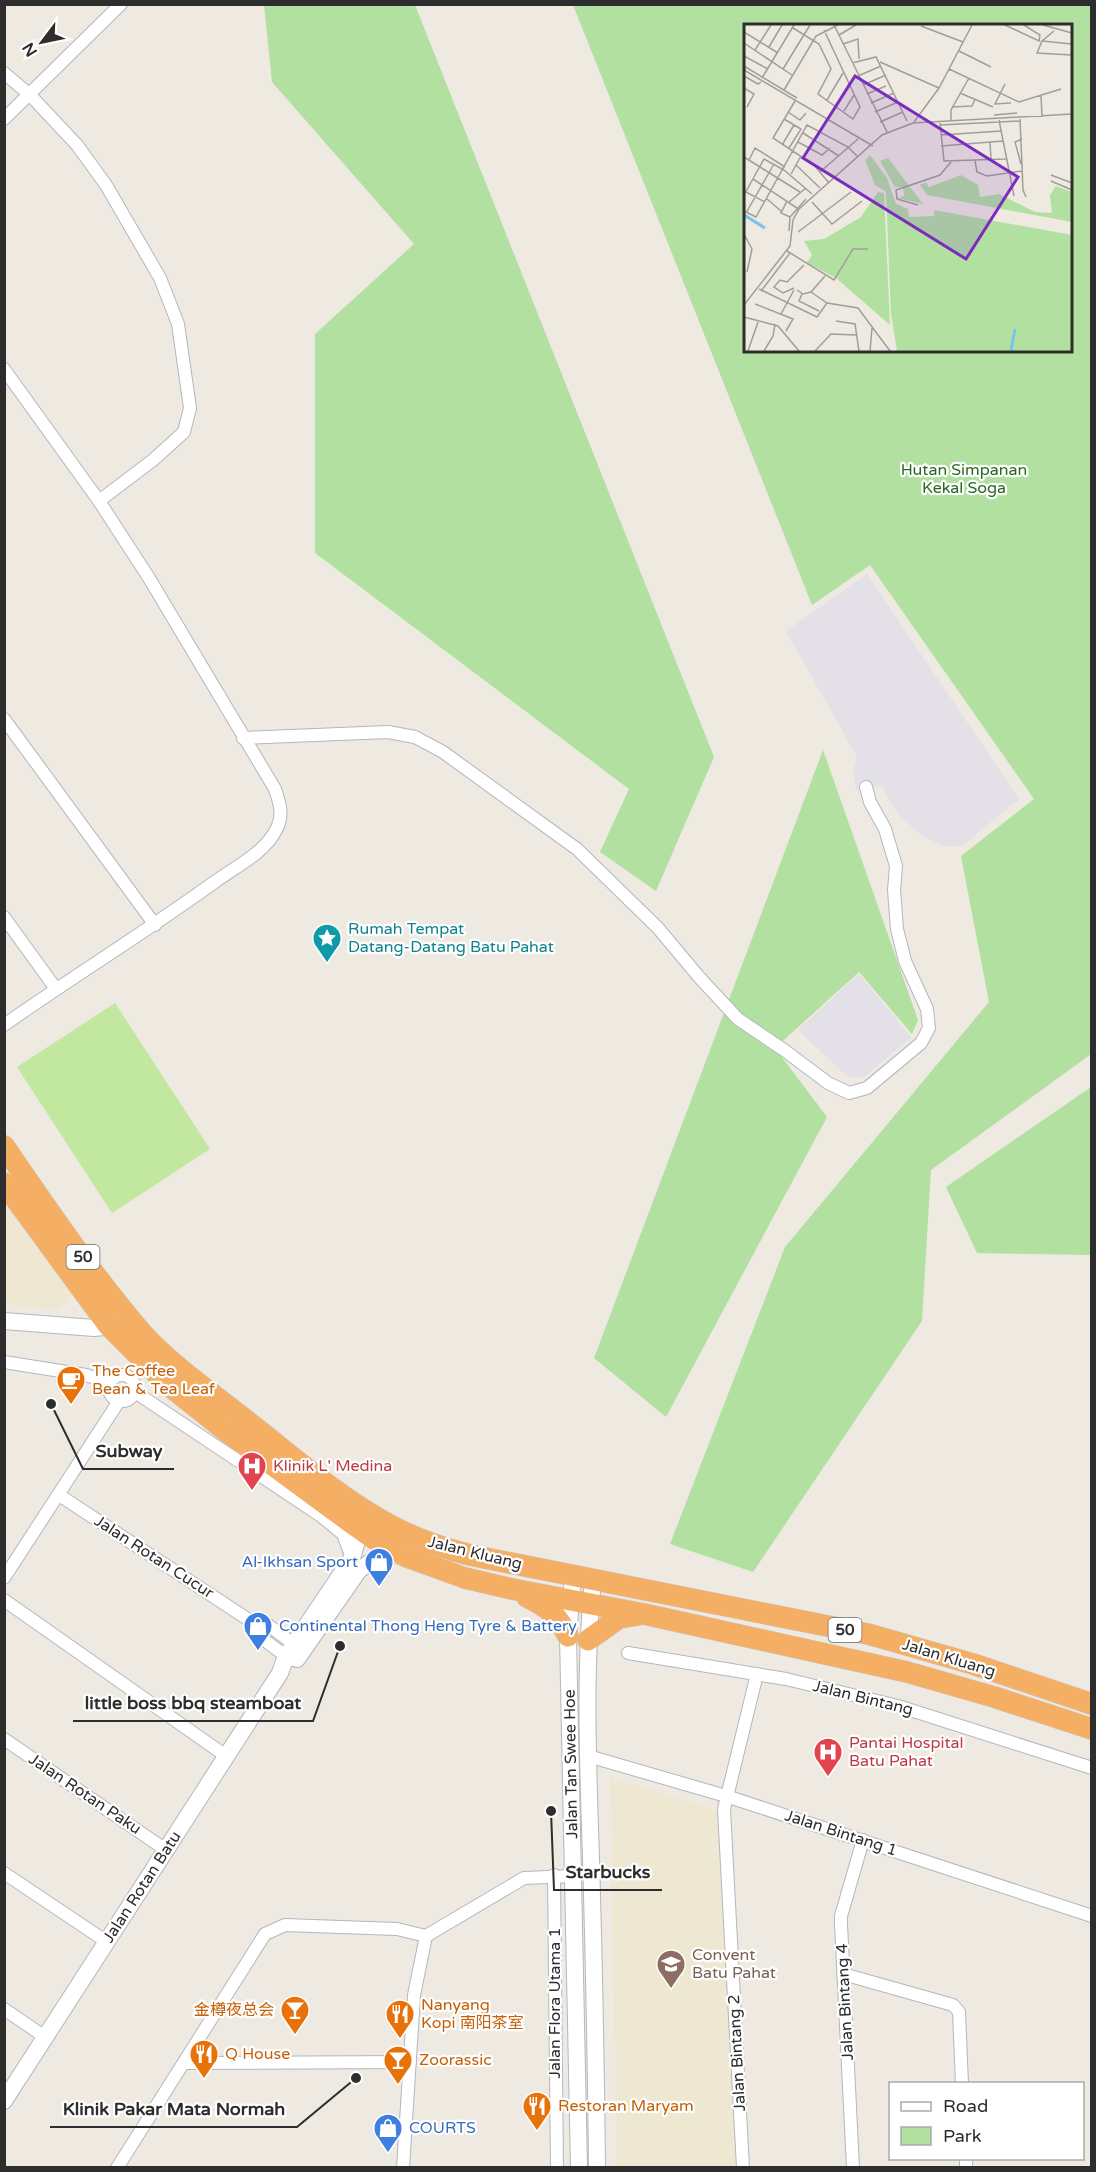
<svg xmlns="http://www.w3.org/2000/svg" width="1096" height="2172" viewBox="0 0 1096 2172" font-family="'Varela Round','Noto Sans SC',sans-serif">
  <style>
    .industrial { fill: #e3e1e7 }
    .education { fill: #eee7d2 }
    .green { fill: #b2e0a1; fill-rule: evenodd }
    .pitch { fill: #c2e79e }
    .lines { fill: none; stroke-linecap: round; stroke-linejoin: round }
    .street-casing { stroke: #b4b6c0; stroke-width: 14 }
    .secondary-casing { stroke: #b4b6c0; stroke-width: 18 }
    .highway-casing { stroke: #c8c8c8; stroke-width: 22 }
    .street { stroke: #fff; stroke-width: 12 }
    .secondary { stroke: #fff; stroke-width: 16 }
    .highway { stroke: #f5af65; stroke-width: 21 }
    .labels { text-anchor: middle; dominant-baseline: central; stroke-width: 4.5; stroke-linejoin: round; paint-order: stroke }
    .shield { fill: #fff; stroke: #6c6c6c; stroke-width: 1.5 }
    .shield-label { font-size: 15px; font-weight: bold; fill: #2d2d2d }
    .park-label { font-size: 16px; fill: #296820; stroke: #fff }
    .culture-label { font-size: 16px; fill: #0d838f; stroke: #fff; text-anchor: start }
    .food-label { font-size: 16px; fill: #c56008; stroke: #fff; text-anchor: start }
    .health-label { font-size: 16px; fill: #be3a42; stroke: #fff; text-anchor: start }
    .street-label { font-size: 16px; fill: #2d2d2d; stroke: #fff }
    .shop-label { font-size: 16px; fill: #366cbe; stroke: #fff; text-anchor: start }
    .education-label { font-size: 16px; fill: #785e54; stroke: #fff; text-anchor: start }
    .inset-river { fill: none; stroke: #7bc3e8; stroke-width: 3 }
    .inset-road { fill: none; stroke: #a19e99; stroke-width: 1.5 }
    .view { fill: #7b2cbf; fill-opacity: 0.15; stroke: #7b2cbf; stroke-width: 3 }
    .inset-edge { fill: none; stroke: #2d2d2d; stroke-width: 3 }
    .leader { fill: none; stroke: #2d2d2d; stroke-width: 2 }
    .callout-dot { fill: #2d2d2d; stroke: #fff; stroke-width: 2 }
    .callout-label { font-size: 18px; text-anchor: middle; font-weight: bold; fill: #2d2d2d; stroke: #fff; stroke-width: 4.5; stroke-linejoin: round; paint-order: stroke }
  </style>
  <rect width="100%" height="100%" fill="#eee9e1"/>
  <g class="industrial">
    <polygon points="867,574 1019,799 962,846 943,846 923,836 904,820 890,803 882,786 856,790 853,771 857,757 786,631"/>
    <polygon points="859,974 911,1037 864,1077 848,1077 798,1030"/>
  </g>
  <g class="education">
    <polygon points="4,1191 77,1290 58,1311 5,1304"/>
    <polygon points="610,1777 718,1811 740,2167 617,2167"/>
  </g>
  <g class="green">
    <polygon points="264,5 415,5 714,757 656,891 600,852 629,789 315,553 315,334 414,244 272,82"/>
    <path d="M573,5H1091V1054L931,1170L922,1321L753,1572L670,1544L785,1247L989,1002L961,856L1034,799L870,565L812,605ZM745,26H1070V351H745Z"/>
    <polygon points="823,750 918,1020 912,1034 859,972 775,1048 827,1117 666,1417 594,1358"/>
    <polygon points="1091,1087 1091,1255 977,1253 946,1187"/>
  </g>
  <polygon class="pitch" points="115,1003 210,1149 112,1213 17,1067"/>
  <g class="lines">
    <g class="street-casing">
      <g id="street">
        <polyline points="4,73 30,95 77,145 106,185 160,278 178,324 190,408 184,432 153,460 99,501"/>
        <polyline points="4,119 121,4"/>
        <path d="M4,369L99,501L149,578L275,789C279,802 284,814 277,828C266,852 237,866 216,881C147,931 74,976 4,1025"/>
        <polyline points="4,719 155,925"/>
        <polyline points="243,738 388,732 415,737 443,752 577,849 658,928 699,977 738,1019 784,1050 828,1083 849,1093 867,1088 921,1043 929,1028 927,1009 905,961 897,929 894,890 896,866 885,829 870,802 866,787"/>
        <polyline points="4,917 56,989"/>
        <polyline points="4,1362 86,1375 110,1383"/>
        <circle cx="122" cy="1388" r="13"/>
        <polyline points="135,1392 321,1516 343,1534 352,1558"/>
        <polyline points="59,1495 249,1620 264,1622 299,1648"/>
        <polyline points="4,1578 119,1401"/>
        <polyline points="4,1600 226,1756"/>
        <polyline points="249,1620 255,1633 291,1660"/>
        <polyline points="628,1653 786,1679 898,1706 1092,1768"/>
        <polyline points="4,1739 166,1850"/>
        <polyline points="588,1756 726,1796 1092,1916"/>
        <polyline points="4,1873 107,1942"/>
        <polyline points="554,1875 557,2168"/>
        <polyline points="426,1936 524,1878 573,1876"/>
        <polyline points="843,1974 953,2005 959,2012 962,2084"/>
        <polyline points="4,2009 45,2037"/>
        <polyline points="184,2063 410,2062"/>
        <polyline points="966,2158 966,2168"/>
        <polyline points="117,2168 265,1934 285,1925 397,1929 426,1936 414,1995 403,2168"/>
        <polyline points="743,2168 724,1809 757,1674"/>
        <polyline points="853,2168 841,1924 841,1916 863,1840"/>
      </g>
    </g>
    <g class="secondary-casing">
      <g id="secondary">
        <polyline points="4,1321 94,1328 104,1327 114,1318"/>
        <polyline points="573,1576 568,1636 579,2168"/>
        <path d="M593,1580C584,1672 588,1766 591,1858C594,1961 596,2064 597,2168"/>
        <polyline points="297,1659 359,1570 378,1557 392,1555 407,1556"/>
        <polyline points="4,2101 280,1673 286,1656 352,1558 356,1544 350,1522"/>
      </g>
    </g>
    <g class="highway-casing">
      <g id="highway">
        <path d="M4,1146C48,1210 92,1275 142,1333C170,1364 210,1392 243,1418C290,1454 337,1497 390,1525C415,1539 443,1548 470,1555L868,1634L973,1664L1092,1704"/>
        <polyline points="4,1183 108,1325 167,1384 226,1431 350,1522 376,1540 407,1557 465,1578 512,1589 644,1614 907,1672 994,1697 1092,1729"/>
        <path d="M527,1597C549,1608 557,1614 568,1636"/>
        <polyline points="588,1640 619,1618 638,1615"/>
      </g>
    </g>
    <use href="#street" class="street"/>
    <use href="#secondary" class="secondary"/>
    <use href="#highway" class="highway"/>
  </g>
  <defs>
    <g id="sight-pin" transform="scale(1.5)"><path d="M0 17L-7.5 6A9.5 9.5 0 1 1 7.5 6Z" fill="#0f9aa8" stroke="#fff"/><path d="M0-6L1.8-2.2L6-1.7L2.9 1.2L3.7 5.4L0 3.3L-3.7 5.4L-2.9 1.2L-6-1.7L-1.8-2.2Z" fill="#fff"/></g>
    <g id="cafe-pin" transform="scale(1.5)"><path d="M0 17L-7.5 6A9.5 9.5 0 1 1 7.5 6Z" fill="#e8710a" stroke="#fff"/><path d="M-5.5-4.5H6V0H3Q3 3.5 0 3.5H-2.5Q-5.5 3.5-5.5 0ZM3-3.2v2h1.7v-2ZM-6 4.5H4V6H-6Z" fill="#fff"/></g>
    <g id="hospital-pin" transform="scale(1.5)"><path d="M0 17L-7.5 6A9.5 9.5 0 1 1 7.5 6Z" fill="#e0444e" stroke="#fff"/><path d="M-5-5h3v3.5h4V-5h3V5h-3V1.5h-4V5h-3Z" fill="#fff"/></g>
    <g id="shop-pin" transform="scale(1.5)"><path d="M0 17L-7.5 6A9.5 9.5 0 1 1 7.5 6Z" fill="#3f7fe0" stroke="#fff"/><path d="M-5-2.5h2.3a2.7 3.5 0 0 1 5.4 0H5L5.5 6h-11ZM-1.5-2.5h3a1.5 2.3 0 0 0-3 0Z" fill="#fff"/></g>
    <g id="school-pin" transform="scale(1.5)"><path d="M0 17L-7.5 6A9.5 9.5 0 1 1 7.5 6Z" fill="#8d6e63" stroke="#fff"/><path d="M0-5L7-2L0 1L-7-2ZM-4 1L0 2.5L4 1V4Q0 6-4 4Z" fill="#fff"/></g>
    <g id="bar-pin" transform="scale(1.5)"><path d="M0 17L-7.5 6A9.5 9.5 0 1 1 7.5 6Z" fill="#e8710a" stroke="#fff"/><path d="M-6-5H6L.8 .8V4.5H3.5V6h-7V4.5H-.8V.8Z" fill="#fff"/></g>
    <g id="restaurant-pin" transform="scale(1.5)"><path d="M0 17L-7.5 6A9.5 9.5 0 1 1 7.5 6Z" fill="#e8710a" stroke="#fff"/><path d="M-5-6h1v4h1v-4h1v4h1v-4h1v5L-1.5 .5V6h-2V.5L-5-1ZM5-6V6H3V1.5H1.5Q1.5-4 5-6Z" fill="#fff"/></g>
  </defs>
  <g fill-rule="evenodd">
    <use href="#sight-pin" x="327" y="938"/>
    <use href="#cafe-pin" x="71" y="1380"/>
    <use href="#hospital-pin" x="252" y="1466"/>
    <use href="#shop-pin" x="379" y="1562"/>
    <use href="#shop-pin" x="258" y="1626"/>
    <use href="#hospital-pin" x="828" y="1752"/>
    <use href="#school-pin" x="671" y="1964"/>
    <use href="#bar-pin" x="295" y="2010"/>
    <use href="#restaurant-pin" x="400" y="2014"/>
    <use href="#restaurant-pin" x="204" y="2054"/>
    <use href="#bar-pin" x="398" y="2060"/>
    <use href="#restaurant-pin" x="537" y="2106"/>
    <use href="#shop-pin" x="388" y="2128"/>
  </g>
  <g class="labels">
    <g class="shield">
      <rect x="66.5" y="1245" width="33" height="24" rx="4.5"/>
      <rect x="828.5" y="1618" width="33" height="24" rx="4.5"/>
    </g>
    <g class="shield-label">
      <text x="83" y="1257">50</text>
      <text x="845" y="1630">50</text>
    </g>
    <g class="park-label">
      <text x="964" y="470">Hutan Simpanan<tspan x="964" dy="18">Kekal Soga</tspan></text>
    </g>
    <g class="culture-label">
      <text x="348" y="929">Rumah Tempat<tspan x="348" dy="18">Datang-Datang Batu Pahat</tspan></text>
    </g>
    <g class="food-label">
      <text x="92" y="1371">The Coffee<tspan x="92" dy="18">Bean &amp; Tea Leaf</tspan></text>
      <text x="421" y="2005">Nanyang<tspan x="421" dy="18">Kopi 南阳茶室</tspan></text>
      <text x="274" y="2010" text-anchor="end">金樽夜总会</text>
      <text x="225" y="2054">Q House</text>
      <text x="419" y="2060">Zoorassic</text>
      <text x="558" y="2106">Restoran Maryam</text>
    </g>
    <g class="health-label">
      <text x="273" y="1466">Klinik L' Medina</text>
      <text x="849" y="1743">Pantai Hospital<tspan x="849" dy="18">Batu Pahat</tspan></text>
    </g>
    <g class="street-label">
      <text transform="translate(475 1553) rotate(14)">Jalan Kluang</text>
      <text transform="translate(154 1557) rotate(33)">Jalan Rotan Cucur</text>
      <text transform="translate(949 1658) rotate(17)">Jalan Kluang</text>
      <text transform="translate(863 1698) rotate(14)">Jalan Bintang</text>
      <text transform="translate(571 1764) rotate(-91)">Jalan Tan Swee Hoe</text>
      <text transform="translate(85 1794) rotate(34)">Jalan Rotan Paku</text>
      <text transform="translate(841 1833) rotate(18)">Jalan Bintang 1</text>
      <text transform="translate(142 1887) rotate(-57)">Jalan Rotan Batu</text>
      <text transform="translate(845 2002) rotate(-93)">Jalan Bintang 4</text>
      <text transform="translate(555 2003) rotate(-90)">Jalan Flora Utama 1</text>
      <text transform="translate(737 2053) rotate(-93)">Jalan Bintang 2</text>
    </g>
    <g class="shop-label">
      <text x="358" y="1562" text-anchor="end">Al-Ikhsan Sport</text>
      <text x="279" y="1626">Continental Thong Heng Tyre &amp; Battery</text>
      <text x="409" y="2128">COURTS</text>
    </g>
    <g class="education-label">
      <text x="692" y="1955">Convent<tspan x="692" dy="18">Batu Pahat</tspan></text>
    </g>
  </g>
  <g transform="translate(744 24)">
    <rect width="328" height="328" fill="#eee9e1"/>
    <path d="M126,131L143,154L152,180L164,185L165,193L190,192V186L328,211V327H153L147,290L142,168L131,161L121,136ZM144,134L179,180L154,174L160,172L159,163H151L136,137ZM217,151L234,161L236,173L255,170L291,188L308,189L306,171L312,162L328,168V198L183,171L176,161L182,158L185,163ZM134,168L140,169L146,301L92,254L63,239L68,231L60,217L80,215L117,193Z" fill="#b2e0a1"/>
    <path class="inset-river" d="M0,191L21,204M267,327L271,305"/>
    <path class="inset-road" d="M90,1L143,108M261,1L295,17L296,11L280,1M299,1L328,9M177,2L219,18M49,4L75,20L87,45L74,70L109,95L116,83L80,6M310,7L298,17L328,20M0,8L34,29M95,11L112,1M298,17L293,29L328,31M0,19L48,51M99,20L114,15L115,35M25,23L38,1M11,26L27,1M215,27L247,43M0,32L24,45M136,38L195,64M108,39L132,33L163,97M0,42L53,74M39,45L66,1M205,45L275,78L317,65M0,46L129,122M0,52L14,60L17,58M114,52L137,42M18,54L50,1M261,60L251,80L267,79M119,61L142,51M0,64L10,70L3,83M40,66L72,12L94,1M216,69L249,83M123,70L142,62M297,71L298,93M83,76L99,49M51,77L29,114L70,141L85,159M127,79L150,69M92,82L105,60M208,83L228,82L231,75M100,87L110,71M44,88L56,96L62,89M131,88L154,78M250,91L273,89M40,95L57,105L45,124M276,95L279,166L282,173M207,96V86L225,54M255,96L270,172M136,98L159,88M170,98L195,64L228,1M196,99L200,137L262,135M196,101L276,97M59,109L95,132M197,111L257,107M54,118L78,131L86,124M246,118L247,136M38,121L50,101M197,122L259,117M0,133L56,168M5,136L11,124L41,143M231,137L233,148L243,152L278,147M277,140L271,118L278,115M52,141L76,164M40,146L68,170M76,148L114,115M47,150L57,132M307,151L328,159M9,155L53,184M307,157L328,166M0,167L21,178M0,171L20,135L40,146M23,175L37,187M43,177L37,189L46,193M45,178L62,164M68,178L88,200L118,177M174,181L153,175L152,166L196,151L207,138M0,187L12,193L63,101L104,123L113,132M2,189L30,140M45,207L46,193L62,175M54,208L107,168M0,210L8,225L3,248M43,227L90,256L109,225H124M50,264L39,269L30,263L36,256L43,258L60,241M15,265L73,293L83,279M53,266L59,270L67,268L81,252M17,267L46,229M67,268L83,279L114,284L146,327M58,270L55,277L75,287M11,280L49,295L42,307M0,281L46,222L49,196L55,185L138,111L169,99L328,90M37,290L50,266M0,293L34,302L55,327M92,297L111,300L115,327M4,327L14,298M20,327L29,312L31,300M71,327L87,310L112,311M126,327L128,304"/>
    <path class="view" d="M111,52L274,153L222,235L59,134Z"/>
    <rect width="328" height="328" class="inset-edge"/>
  </g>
  <path class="leader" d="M51 1404L83 1469H174M340 1646L313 1721H73M551 1811L554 1890H662M356 2078L297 2127H50"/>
  <g class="callout-dot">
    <circle cx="51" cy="1404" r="6"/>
    <circle cx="340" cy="1646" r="6"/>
    <circle cx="551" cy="1811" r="6"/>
    <circle cx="356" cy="2078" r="6"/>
  </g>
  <g class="callout-label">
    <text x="129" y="1457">Subway</text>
    <text x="193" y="1709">little boss bbq steamboat</text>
    <text x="608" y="1878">Starbucks</text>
    <text x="174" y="2115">Klinik Pakar Mata Normah</text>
  </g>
  <rect width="1096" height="2172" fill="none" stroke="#2d2d2d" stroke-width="12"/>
  <rect x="889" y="2082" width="195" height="78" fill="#ffffff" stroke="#ababab" stroke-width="1.5"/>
  <rect x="901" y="2102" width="30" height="9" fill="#ffffff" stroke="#ababab" stroke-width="1.5"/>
  <text x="943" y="2112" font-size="18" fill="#2d2d2d">Road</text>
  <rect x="901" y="2127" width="30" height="18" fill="#b2e0a1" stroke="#ababab" stroke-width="1.5"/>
  <text x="943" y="2142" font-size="18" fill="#2d2d2d">Park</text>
  <g transform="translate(42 42) rotate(238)" stroke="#ffffff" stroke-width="4.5" paint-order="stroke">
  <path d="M0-4.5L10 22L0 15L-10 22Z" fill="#2d2d2d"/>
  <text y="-9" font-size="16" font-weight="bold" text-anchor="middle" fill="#2d2d2d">N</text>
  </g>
</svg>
